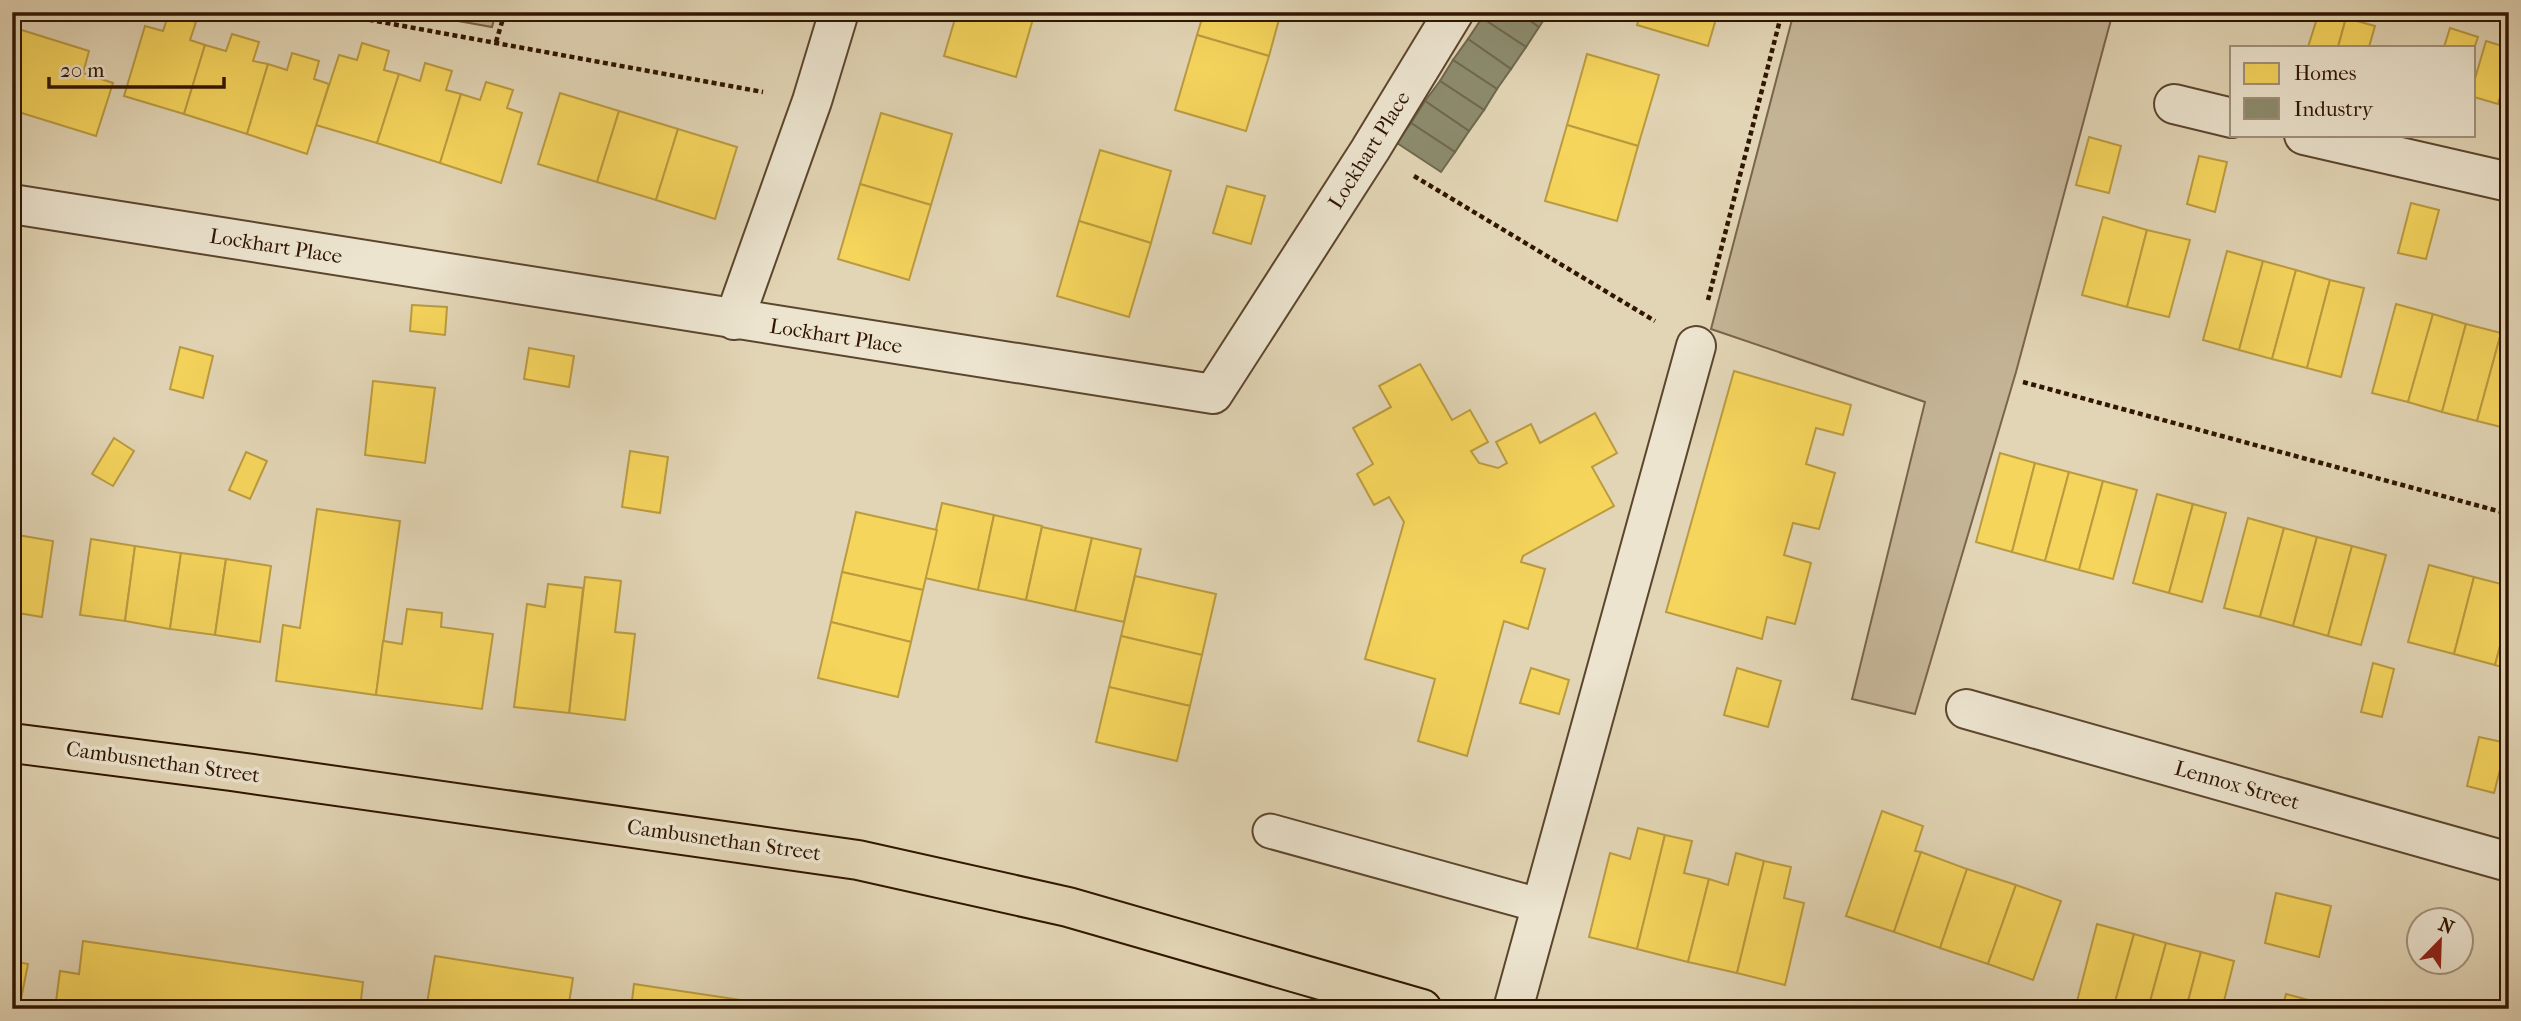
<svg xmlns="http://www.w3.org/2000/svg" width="2521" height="1021" viewBox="0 0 2521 1021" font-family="'IM FELL French Canon',serif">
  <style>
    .green { fill: #c4b496; stroke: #7a644b; stroke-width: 2 }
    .homes { fill: #f6d55c; stroke: #bb9b40; stroke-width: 2 }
    .industry { fill: #8c8c6e; stroke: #70684d; stroke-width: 2 }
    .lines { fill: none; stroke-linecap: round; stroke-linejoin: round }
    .lane-casing { stroke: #5c452d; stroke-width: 37 }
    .street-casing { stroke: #5c452d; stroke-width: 42 }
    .primary-casing { stroke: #301500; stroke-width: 42 }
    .path { stroke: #301500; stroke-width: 4.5; stroke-dasharray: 5 3.5; stroke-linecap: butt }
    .lane { stroke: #ece4cf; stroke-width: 33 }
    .street { stroke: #ece4cf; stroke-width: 38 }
    .primary { stroke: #e2d5b5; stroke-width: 38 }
    .labels { text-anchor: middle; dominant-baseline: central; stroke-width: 7; stroke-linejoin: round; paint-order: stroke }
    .street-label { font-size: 21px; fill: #301500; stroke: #ece4cf }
  </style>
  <rect width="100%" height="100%" fill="#e2d5b5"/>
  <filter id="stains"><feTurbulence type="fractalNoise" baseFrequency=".00286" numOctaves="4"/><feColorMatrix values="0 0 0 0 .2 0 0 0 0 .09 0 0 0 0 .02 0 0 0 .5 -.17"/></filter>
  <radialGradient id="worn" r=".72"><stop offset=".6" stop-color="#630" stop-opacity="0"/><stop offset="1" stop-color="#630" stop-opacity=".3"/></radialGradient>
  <g class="green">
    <polygon points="408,12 496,12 492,27"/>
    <polygon points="1794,12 2113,12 2016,372 1915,714 1852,699 1925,402 1711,329"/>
  </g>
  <g class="homes">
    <polygon points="957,12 1035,12 1016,77 944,56"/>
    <polygon points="1204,12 1281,12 1269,56 1197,35"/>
    <polygon points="1641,12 1718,12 1708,46 1637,25"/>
    <polygon points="2319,12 2328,12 2346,18 2338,47 2308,47"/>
    <polygon points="169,13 196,22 190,40 205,45 184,114 124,96 145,26 163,31"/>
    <polygon points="2346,18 2375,26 2369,47 2338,47"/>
    <polygon points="12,27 89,51 83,73 113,83 96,136 12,110"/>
    <polygon points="2450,28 2478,37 2474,49 2474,47 2444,47"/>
    <polygon points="232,34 259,42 253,61 268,64 247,134 184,114 205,45 226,51"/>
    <polygon points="1197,35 1269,56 1246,131 1175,110"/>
    <polygon points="2486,41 2509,48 2509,67 2498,104 2474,97 2474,82"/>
    <polygon points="362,43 389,51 384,70 399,74 377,143 316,125 339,55 357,60"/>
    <polygon points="292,53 319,61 314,79 329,84 307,154 247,134 268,64 287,70"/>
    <polygon points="1587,54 1659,75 1638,146 1567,125"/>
    <polygon points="425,63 452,71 446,90 461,94 440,163 377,143 399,74 420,81"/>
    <polygon points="486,82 513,90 507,108 522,113 501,183 440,163 461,94 480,100"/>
    <polygon points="560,93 619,111 597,182 538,164"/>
    <polygon points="619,111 678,129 656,200 597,182"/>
    <polygon points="881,113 952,134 931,205 860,184"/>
    <polygon points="1567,125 1638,146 1617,221 1545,201"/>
    <polygon points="678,129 737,147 715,219 656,200"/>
    <polygon points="2089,137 2121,146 2109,193 2076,185"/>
    <polygon points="1100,150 1171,171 1151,243 1079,221"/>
    <polygon points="2199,156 2227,162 2215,212 2187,204"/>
    <polygon points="860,184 931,205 909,280 838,259"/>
    <polygon points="1227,186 1265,196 1251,244 1213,233"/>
    <polygon points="2411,203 2439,210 2426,259 2398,253"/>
    <polygon points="2103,217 2147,230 2127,307 2082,295"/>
    <polygon points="1079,221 1151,243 1129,317 1057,296"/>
    <polygon points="2147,230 2190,240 2169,317 2127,307"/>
    <polygon points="2227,251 2263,261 2239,350 2203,340"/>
    <polygon points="2263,261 2296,270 2272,359 2239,350"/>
    <polygon points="2296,270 2330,280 2307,368 2272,359"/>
    <polygon points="2330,280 2364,288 2341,377 2307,368"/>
    <polygon points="2396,304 2433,314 2408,402 2372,393"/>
    <polygon points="412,305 447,307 445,335 410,331"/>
    <polygon points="12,306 20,309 12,331"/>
    <polygon points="2433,314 2466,324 2442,412 2408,402"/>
    <polygon points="2466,324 2501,333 2477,421 2442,412"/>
    <polygon points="2501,333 2509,336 2509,429 2477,421"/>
    <polygon points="180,347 213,356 203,398 170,389"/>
    <polygon points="529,348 574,356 569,387 524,379"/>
    <polygon points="1420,364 1452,420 1470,410 1488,442 1471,451 1479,463 1498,468 1507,463 1496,442 1531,424 1540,443 1595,413 1617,453 1592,467 1614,506 1523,556 1521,562 1545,569 1528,629 1504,621 1467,756 1418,741 1435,679 1365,659 1404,522 1389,497 1374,505 1357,474 1373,464 1353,428 1391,407 1379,386"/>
    <polygon points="1734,371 1851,405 1843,435 1816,428 1806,464 1835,473 1819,529 1793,523 1784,555 1811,563 1795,624 1767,617 1762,639 1666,612"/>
    <polygon points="373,381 435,388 425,463 365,455"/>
    <polygon points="114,438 134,451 113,486 92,474"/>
    <polygon points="630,451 668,457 660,513 622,507"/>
    <polygon points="246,452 267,461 250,499 229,490"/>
    <polygon points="2000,453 2035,463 2012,552 1976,542"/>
    <polygon points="2035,463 2069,472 2045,561 2012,552"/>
    <polygon points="2069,472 2103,481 2079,570 2045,561"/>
    <polygon points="2103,481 2137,490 2113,579 2079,570"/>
    <polygon points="2157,494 2193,504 2169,593 2133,583"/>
    <polygon points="942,503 994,515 978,590 925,578"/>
    <polygon points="2193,504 2226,513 2202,602 2169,593"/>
    <polygon points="317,509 400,521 376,695 276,681 283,625 300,628"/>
    <polygon points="856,512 937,530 923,590 842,572"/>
    <polygon points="994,515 1042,526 1026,600 978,590"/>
    <polygon points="2248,518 2284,528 2260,617 2224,608"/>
    <polygon points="1042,527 1092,538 1075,611 1026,600"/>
    <polygon points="2284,528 2317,537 2293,626 2260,617"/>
    <polygon points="12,534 53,541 42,617 12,612"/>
    <polygon points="2317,537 2352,546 2328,636 2293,626"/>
    <polygon points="1092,538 1141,549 1124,622 1075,611"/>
    <polygon points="91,539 135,546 125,621 80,615"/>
    <polygon points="135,546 181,553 170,629 125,621"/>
    <polygon points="2352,546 2386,555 2361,645 2328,636"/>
    <polygon points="181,553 226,559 215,635 170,629"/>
    <polygon points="226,559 271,566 260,642 215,635"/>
    <polygon points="2429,565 2474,577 2454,654 2408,642"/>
    <polygon points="842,572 923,590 911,642 831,622"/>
    <polygon points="1135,576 1216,594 1202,655 1121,636"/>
    <polygon points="585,577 621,581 615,632 635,634 625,720 569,713"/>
    <polygon points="2474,577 2509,586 2509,612 2495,665 2454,654"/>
    <polygon points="548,584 583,588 569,713 514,707 527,604 545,607"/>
    <polygon points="407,609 442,613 441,627 493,634 482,709 376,695 383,641 402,644"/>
    <polygon points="2509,612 2509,669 2495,665"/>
    <polygon points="831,622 911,642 898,697 818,678"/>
    <polygon points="1121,636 1202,655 1190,706 1109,687"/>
    <polygon points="2373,663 2394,669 2382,717 2361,712"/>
    <polygon points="1531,668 1569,680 1559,714 1520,703"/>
    <polygon points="1737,668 1781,681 1768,727 1724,715"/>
    <polygon points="1109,687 1190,706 1177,761 1096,742"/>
    <polygon points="2479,737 2507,743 2494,793 2467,786"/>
    <polygon points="1882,811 1923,826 1915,851 1921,852 1894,932 1846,916"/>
    <polygon points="1638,828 1665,835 1637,949 1589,937 1610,853 1630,859"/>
    <polygon points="1665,835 1692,841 1684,873 1709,879 1688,962 1637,949"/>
    <polygon points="1921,852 1967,869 1940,948 1894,932"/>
    <polygon points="1736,853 1764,861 1737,973 1688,962 1709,879 1728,885"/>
    <polygon points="1764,861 1791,867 1784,898 1804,903 1785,985 1737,973"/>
    <polygon points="1967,869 2016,885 1988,964 1940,948"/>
    <polygon points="2016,885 2061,901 2033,980 1988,964"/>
    <polygon points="2276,893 2331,906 2319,957 2265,943"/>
    <polygon points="2097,924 2134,934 2113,1009 2075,1009"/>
    <polygon points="2134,934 2166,943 2148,1009 2113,1009"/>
    <polygon points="83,941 363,982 360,1009 55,1009 60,971 79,974"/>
    <polygon points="2166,943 2201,952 2186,1009 2148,1009"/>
    <polygon points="2201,952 2234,961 2222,1009 2186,1009"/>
    <polygon points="435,956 573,978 568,1009 426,1009"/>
    <polygon points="12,961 28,964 19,1009 12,1009"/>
    <polygon points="634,984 801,1009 631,1009"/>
    <polygon points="2286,994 2342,1009 2282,1009"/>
  </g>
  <g class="industry">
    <polygon points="1486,12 1518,12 1539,27 1526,47 1482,18"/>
    <polygon points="1518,12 1549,12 1539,27"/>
    <polygon points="1482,18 1526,47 1511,69 1468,39"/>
    <polygon points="1468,39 1511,69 1497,89 1453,60"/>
    <polygon points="1453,60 1497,89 1484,110 1440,81"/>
    <polygon points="1440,81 1484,110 1469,131 1425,101"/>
    <polygon points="1425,101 1469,131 1455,152 1411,123"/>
    <polygon points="1411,123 1455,152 1441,172 1397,143"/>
  </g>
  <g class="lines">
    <g class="lane-casing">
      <polyline id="lane" points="1270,831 1542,906"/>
    </g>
    <g class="street-casing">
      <g id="street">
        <polyline points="2174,104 2232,118"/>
        <polyline points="2304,135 2509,182"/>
        <polyline points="12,204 1213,394 1370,150 1454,12"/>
        <polyline points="734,320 812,101 839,12"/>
        <polyline points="1966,709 2509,862"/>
        <polyline points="1513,1009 1696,346"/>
      </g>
    </g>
    <g class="primary-casing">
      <polyline id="primary" points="12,743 231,771 858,860 1068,907 1422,1009"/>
    </g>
    <g class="path">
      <polyline points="327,12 763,92"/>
      <polyline points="496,42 505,12"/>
      <polyline points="1414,176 1655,321"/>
      <polyline points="1708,300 1782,12"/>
      <polyline points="2023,382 2509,514"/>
    </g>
    <use href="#lane" class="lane"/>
    <use href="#street" class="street"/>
    <use href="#primary" class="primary"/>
  </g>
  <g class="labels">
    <g class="street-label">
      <text transform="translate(1369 150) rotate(-58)">Lockhart Place</text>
      <text transform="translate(276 246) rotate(9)">Lockhart Place</text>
      <text transform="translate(836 336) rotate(9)">Lockhart Place</text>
      <text transform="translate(163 762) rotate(8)">Cambusnethan Street</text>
      <text transform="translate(2237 785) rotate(16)">Lennox Street</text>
      <text transform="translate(724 840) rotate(8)">Cambusnethan Street</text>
    </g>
  </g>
  <rect width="2521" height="1021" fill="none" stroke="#e2d5b5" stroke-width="42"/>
  <rect x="14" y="14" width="2493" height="993" fill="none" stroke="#301500" stroke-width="3.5"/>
  <rect x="21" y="21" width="2479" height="979" fill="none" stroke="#301500" stroke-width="2"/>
  <rect x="2230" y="46" width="245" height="91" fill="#ece4cf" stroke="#a1917c" stroke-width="2"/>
  <rect x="2244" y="63" width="35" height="21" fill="#f6d55c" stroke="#a1917c" stroke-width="2"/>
  <text x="2294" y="80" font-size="21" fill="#301500">Homes</text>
  <rect x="2244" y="98" width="35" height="21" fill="#8c8c6e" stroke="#a1917c" stroke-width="2"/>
  <text x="2294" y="116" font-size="21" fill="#301500">Industry</text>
  <g transform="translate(2440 941) rotate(23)"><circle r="33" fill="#ece4cf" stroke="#a1917c" stroke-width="2"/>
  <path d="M0-5L12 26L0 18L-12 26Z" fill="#8f2418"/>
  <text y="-10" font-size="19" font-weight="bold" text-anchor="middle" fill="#301500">N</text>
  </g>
  <path d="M49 77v10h175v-10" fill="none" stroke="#301500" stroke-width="3.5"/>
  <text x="60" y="77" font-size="21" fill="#301500" stroke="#ece4cf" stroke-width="5" paint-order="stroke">20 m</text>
  <rect width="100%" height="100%" filter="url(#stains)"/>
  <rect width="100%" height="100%" fill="url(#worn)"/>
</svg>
